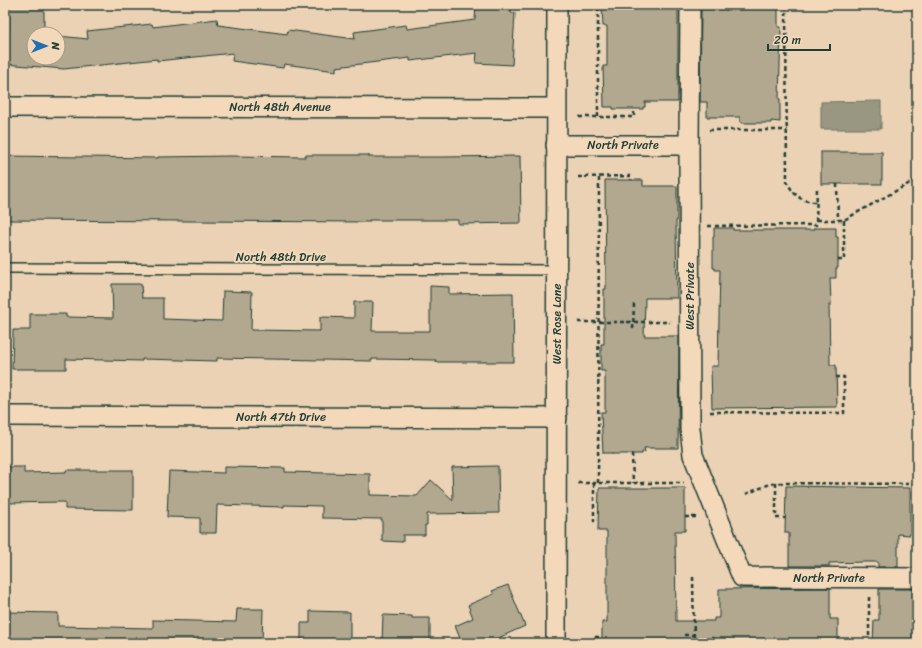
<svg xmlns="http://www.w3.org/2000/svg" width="922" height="648" viewBox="0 0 922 648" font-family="Sriracha,sans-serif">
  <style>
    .water { fill: #999782; stroke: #687363 }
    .building { fill: #b2a890; stroke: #1f3d34 }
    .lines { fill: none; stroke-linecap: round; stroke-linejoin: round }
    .service-casing { stroke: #1f3d34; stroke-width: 12 }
    .minor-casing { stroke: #1f3d34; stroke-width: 22 }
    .path { stroke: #1f3d34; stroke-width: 2.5; stroke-dasharray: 4 3; stroke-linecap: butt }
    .service { stroke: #f3d8ba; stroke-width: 9 }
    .minor { stroke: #f3d8ba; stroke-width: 19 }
    .labels { text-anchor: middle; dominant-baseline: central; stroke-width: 4; stroke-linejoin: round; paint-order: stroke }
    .street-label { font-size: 12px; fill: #1f3d34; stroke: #f3d8ba }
  </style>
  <rect width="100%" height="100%" fill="#ebd2b5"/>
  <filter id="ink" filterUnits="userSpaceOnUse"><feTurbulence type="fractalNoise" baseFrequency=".025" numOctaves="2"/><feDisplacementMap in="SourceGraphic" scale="8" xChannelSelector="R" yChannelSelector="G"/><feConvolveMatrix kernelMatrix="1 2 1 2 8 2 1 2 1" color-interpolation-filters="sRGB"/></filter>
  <g filter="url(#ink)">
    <polygon class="water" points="881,101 881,129 821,129 821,102"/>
    <g class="building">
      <polygon points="9,5 44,5 44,34 34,34 34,58 58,58 58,36 88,39 87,31 152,24 153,27 217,19 218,25 287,34 288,30 355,39 354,32 406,25 407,29 475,20 476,5 511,5 511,13 515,13 512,65 476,63 477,53 410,61 410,58 336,67 336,71 284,64 283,68 232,61 233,53 157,61 157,59 64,69 5,64 5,31 9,32"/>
      <polygon points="602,5 678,5 678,102 645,102 645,107 643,107 643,109 613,109 613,107 604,107 603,66 607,66 607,26 603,26"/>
      <polygon points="741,5 778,5 778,27 781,27 779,99 780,99 780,122 771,121 771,123 741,123 740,122 740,117 707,117 707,102 700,102 701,9 741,9"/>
      <rect x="821" y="152" width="61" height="32"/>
      <polygon points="305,155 369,155 369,157 444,157 520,156 521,223 458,224 458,220 369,220 369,222 5,220 5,156 158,158 158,157 231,156 305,157"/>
      <polygon points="605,180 643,180 643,186 677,186 677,221 676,221 677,298 645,298 644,336 679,336 678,448 644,448 645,452 642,452 642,454 612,454 612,453 603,453 601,412 605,412 605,371 601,371 601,344 604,344 604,289 606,289"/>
      <polygon points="714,228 733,228 733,230 814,230 814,228 836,228 836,237 838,237 838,268 836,268 836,278 830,278 831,305 829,305 830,365 836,365 837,407 712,408 711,366 718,366 720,270 715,270 715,268 713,268 713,237 714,237"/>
      <polygon points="112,284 141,284 142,298 163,298 163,319 222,321 223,291 252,292 251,330 320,331 320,317 354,318 354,302 373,302 372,331 430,331 430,286 449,287 449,294 513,293 514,362 436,362 436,360 372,359 372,361 217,358 217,361 142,359 142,361 66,359 66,369 12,369 13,330 30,330 30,314 66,314 66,317 113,318"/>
      <polygon points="498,466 499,513 427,514 427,525 425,525 425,535 403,535 403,542 382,541 382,519 322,518 322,506 284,505 284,507 217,505 216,533 200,533 200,518 167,517 169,471 224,473 224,467 285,468 285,472 370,474 370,495 417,496 431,480 453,500 452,467"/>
      <polygon points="5,467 24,467 24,473 66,472 66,470 133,470 133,510 65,509 65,502 5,503"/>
      <polygon points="786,486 910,488 910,535 898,534 898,567 878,567 878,562 864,562 829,563 829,566 789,566 789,533 785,533"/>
      <polygon points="599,488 685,488 685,531 675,531 676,621 714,621 714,618 719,618 719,589 830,588 830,619 838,619 838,643 602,643 602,622 607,622 607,531 598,531"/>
      <polygon points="508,585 525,626 487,643 462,643 455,626 473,618 468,605 494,594 492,591"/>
      <polygon points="879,589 917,589 917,643 873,643 874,620 879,620"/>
      <polygon points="237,609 263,609 262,643 5,643 5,612 58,613 58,626 153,628 153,620 236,622"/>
      <polygon points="310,611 350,612 350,643 301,643 301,623 310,623"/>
      <polygon points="383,615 412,616 412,618 430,618 430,643 382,643"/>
    </g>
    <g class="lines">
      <g class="service-casing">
        <polyline id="service" points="5,268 556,270"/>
      </g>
      <g class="minor-casing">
        <g id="minor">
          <polyline points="690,5 689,145 690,429 693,455 742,577 917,578"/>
          <polyline points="5,107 556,108"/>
          <polyline points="556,145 689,145"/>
          <polyline points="5,416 557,418"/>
          <polyline points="556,643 557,5"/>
        </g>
      </g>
      <g class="path">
        <path d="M786,5L787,182C794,195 801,202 817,202"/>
        <polyline points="579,117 634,117 634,109"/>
        <polyline points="598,117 598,5"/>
        <polyline points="709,130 787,130"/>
        <polyline points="578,177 631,176 631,180"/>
        <polyline points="837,184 838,220"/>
        <polyline points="817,220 844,220 917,179"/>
        <polyline points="708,226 816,225 817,188"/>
        <polyline points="838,260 844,260 844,220"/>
        <polyline points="578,322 670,322"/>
        <polyline points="633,329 634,304"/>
        <polyline points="710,412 844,413 844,377 836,377"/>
        <polyline points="632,454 633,483"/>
        <polyline points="578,483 684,483"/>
        <polyline points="594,483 594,521 598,521"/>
        <polyline points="598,483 599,177"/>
        <polyline points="776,483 776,518 785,518"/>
        <polyline points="746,494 770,484 776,483 917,484"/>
        <polyline points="917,495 916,546 917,546"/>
        <polyline points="685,517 697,517"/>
        <polyline points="693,577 694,643"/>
        <polyline points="869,597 869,643"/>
        <polyline points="684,635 694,635"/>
        <polyline points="594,643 594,637 602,637"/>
        <polyline points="709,643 709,638 713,638"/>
      </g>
      <use href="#service" class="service"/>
      <use href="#minor" class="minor"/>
    </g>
  </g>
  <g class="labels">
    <g class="street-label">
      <text x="280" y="107">North 48th Avenue</text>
      <text x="623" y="145">North Private</text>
      <text x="281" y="257">North 48th Drive</text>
      <text transform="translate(690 296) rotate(-90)">West Private</text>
      <text transform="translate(557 324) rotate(-90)">West Rose Lane</text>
      <text x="281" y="417">North 47th Drive</text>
      <text x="829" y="578">North Private</text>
    </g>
  </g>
  <rect width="922" height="648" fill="none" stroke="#f3d8ba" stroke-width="20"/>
  <rect x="10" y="10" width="902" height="628" fill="none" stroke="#1f3d34" stroke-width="1.5" filter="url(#ink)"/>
  <g transform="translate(46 46) rotate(90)"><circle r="19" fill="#f3d8ba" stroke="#9e9a84"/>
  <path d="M0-3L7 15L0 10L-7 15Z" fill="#1f6fb2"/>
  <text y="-6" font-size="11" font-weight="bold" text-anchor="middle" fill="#1f3d34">N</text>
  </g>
  <path d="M768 44v6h62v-6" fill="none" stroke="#1f3d34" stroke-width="2"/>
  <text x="774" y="44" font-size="12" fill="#1f3d34" stroke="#f3d8ba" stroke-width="3" paint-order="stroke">20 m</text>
</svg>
